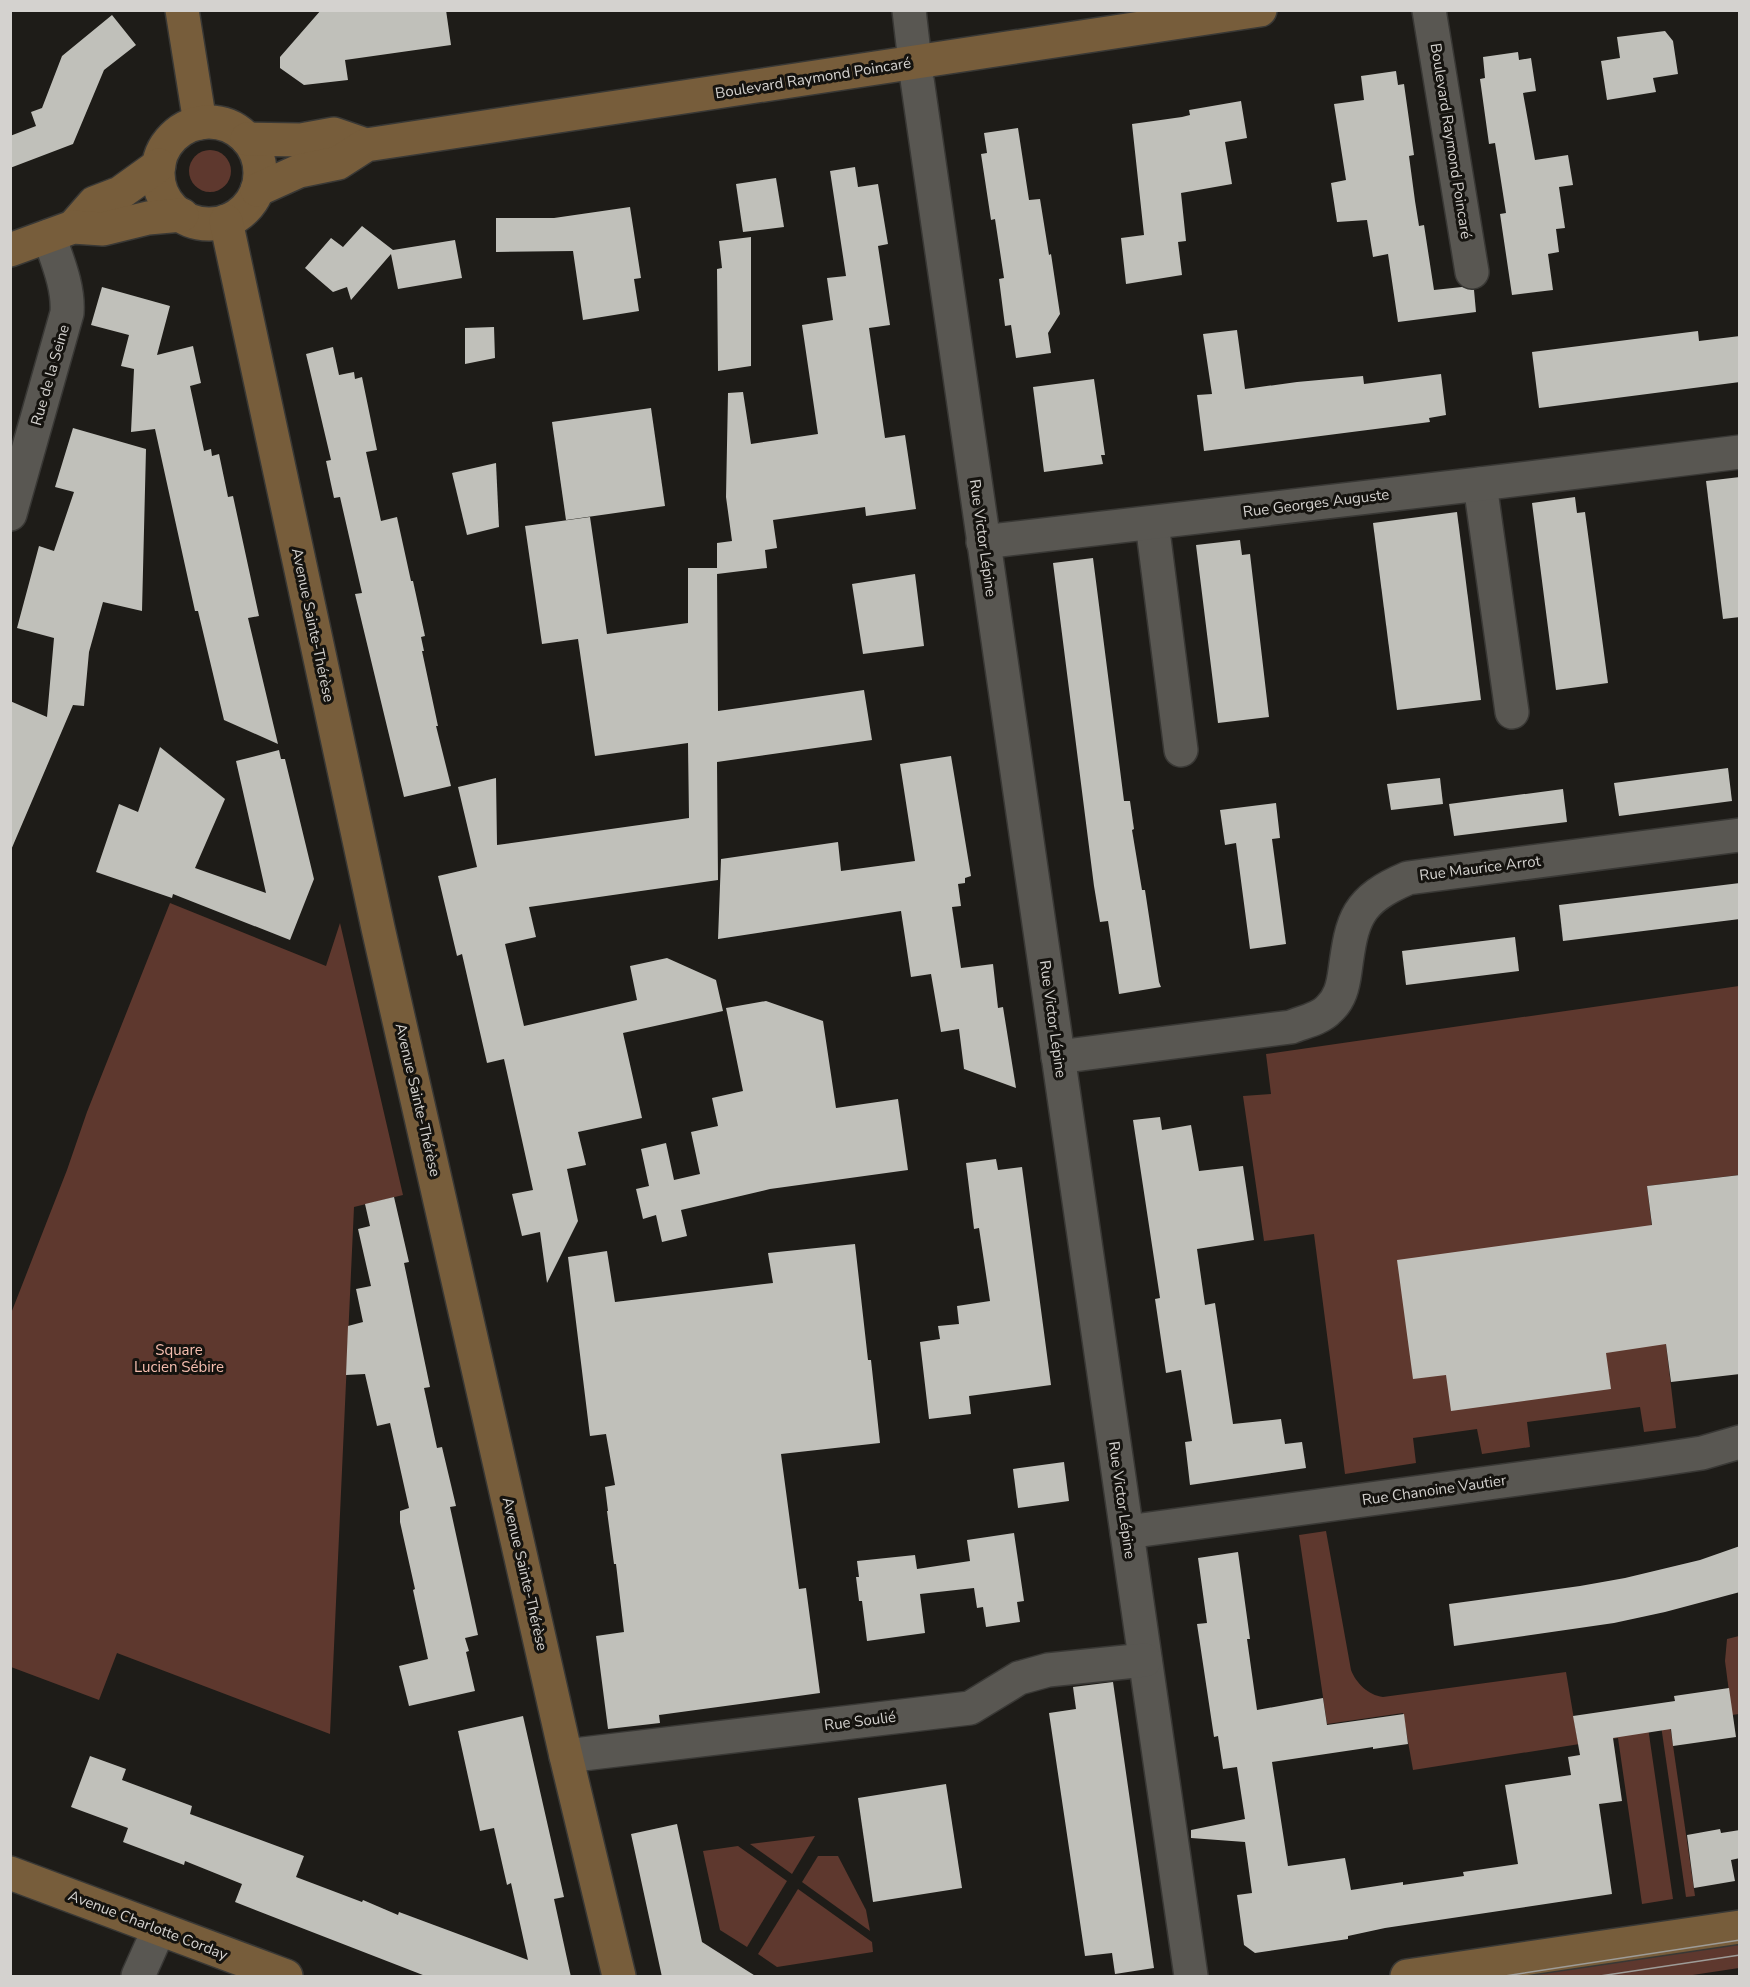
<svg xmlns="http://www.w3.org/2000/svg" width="1750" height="1987" viewBox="0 0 1750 1987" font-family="'Nunito Sans',sans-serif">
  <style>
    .green { fill: #5e382e }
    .building { fill: #c0c0ba }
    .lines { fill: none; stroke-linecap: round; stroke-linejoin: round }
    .street-casing { stroke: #393835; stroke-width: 36 }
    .secondary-casing { stroke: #393835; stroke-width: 36 }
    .street { stroke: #595752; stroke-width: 33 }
    .secondary { stroke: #775d3b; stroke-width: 33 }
    .tram { stroke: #9e9c98; stroke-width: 1.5 }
    .labels { text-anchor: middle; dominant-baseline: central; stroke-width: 6; stroke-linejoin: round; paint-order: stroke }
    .street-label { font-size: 15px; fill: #d4d2cf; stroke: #15130f }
    .park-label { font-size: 15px; fill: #f7bfb0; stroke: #15130f }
  </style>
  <rect width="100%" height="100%" fill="#1e1c18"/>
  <g class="green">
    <circle cx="210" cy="171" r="21"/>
    <polygon points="170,903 326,966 340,923 403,1195 354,1207 330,1734 117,1653 99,1700 11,1667 10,1316 67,1170 87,1112"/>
    <polygon points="1739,986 1739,1175 1647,1186 1676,1428 1644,1432 1640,1407 1527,1422 1530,1447 1482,1454 1477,1429 1413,1438 1416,1463 1345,1474 1314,1234 1264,1241 1243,1096 1271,1094 1266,1054"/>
    <path d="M1326,1531L1351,1670C1356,1683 1368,1695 1383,1697L1566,1672L1578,1743L1645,1707L1673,1899L1642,1904L1618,1738L1413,1770L1403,1713L1327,1724L1299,1535Z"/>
    <polygon points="1739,1636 1739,1714 1732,1715 1725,1661 1727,1639"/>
    <polygon points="1658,1705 1670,1725 1695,1896 1686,1897"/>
    <polygon points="815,1836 792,1874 750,1844"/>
    <polygon points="738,1846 787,1881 747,1947 720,1930 703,1851"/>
    <polygon points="818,1856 838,1856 866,1910 870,1931 802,1882"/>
    <polygon points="798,1889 872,1942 873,1952 777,1967 758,1954"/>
    <polygon points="1739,1937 1739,1968 1686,1976 1471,1976"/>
  </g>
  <g class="building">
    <polygon points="321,10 446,10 451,45 345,60 348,80 304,85 280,68 280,57"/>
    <polygon points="112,15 136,45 104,70 73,144 10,168 10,136 36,126 31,112 42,108 62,56"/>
    <polygon points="1665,31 1673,41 1678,74 1653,78 1656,92 1607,100 1601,61 1620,58 1617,37"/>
    <polygon points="1518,52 1519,60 1531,58 1536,91 1523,93 1535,160 1568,155 1573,185 1559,187 1565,228 1556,229 1559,252 1548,254 1553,290 1512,295 1500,214 1506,213 1495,143 1489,144 1480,79 1485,78 1483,57"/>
    <polygon points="1396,71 1398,85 1404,84 1414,155 1409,156 1415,201 1419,226 1424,225 1434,290 1462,287 1474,290 1476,312 1398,322 1388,254 1373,257 1367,220 1337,222 1331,183 1346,180 1334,104 1364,100 1361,76"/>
    <polygon points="1241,101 1247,138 1225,142 1232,184 1181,193 1186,241 1178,242 1182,275 1126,284 1121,238 1144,235 1132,124 1182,117 1190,115 1189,110"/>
    <polygon points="1018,128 1029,200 1040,199 1049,255 1051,254 1060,314 1048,333 1051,353 1016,358 1011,325 1005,326 999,279 1004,278 995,219 991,220 981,154 987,153 984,133"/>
    <polygon points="855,167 858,187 878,184 888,244 878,246 890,325 869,328 885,438 905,435 916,509 866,516 865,507 773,520 777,548 765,550 767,568 717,574 717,543 732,541 726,497 728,393 743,392 751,444 818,434 802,325 833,320 827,278 846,276 830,171"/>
    <polygon points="776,178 784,227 743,232 736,184"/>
    <polygon points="630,207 641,278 634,279 639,311 583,320 573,251 496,252 496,218 554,218"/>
    <polygon points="362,226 393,250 455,240 462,278 398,289 391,254 351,300 347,287 333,292 305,268 331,238 343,247"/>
    <polygon points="751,237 751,366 718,371 717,269 722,268 719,241"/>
    <polygon points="102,287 170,306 157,355 193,346 201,383 190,386 204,451 211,449 212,456 219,454 228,497 233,496 259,616 248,618 278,744 224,720 198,611 195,611 155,429 131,432 134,369 121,366 129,335 91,325"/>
    <polygon points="494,327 495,358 465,364 465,328"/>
    <polygon points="1237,330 1245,389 1297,382 1363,376 1364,384 1441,374 1446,415 1429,418 1430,422 1204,451 1197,395 1212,394 1203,334"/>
    <polygon points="1698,331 1699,341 1740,336 1740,382 1539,408 1532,352"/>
    <polygon points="333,347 339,375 354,372 355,379 362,377 377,450 366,452 381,521 397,517 411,581 413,581 425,636 421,637 424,651 422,651 438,726 436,726 451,786 404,797 355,594 362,593 340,497 334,498 326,461 331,460 306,354"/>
    <polygon points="1094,379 1105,455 1101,455 1103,464 1044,472 1033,387"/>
    <polygon points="651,408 665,506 566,520 552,422"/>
    <polygon points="73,428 146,449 142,611 103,602 89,652 84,706 73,705 11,850 10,701 47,717 54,638 17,628 39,546 54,551 74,492 55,487"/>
    <polygon points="496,463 499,527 467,535 452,473"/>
    <polygon points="1740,477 1740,617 1723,619 1706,481"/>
    <polygon points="1575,497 1577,513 1585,512 1608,683 1556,690 1532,503"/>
    <polygon points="1457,512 1481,700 1397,710 1373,523"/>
    <polygon points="590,517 607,634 688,623 688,568 717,568 718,711 864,690 872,740 717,762 718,880 529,907 536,937 505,944 524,1026 637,1000 630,966 667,958 716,980 723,1011 623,1033 642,1118 578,1132 586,1165 567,1169 578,1221 547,1283 540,1232 522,1236 512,1194 533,1190 504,1059 487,1063 462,954 457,956 438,876 477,867 458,787 496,778 497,845 689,818 688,743 595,756 578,639 542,644 525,526"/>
    <polygon points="1240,540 1242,555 1250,554 1269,717 1218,723 1196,545"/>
    <polygon points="1093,558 1124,801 1130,801 1134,829 1132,830 1142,890 1145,890 1159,982 1161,987 1119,994 1108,921 1100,922 1094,886 1053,563"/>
    <polygon points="915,574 924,646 863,654 852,584"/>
    <polygon points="160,747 225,799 195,868 266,893 236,761 279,750 281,759 285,759 314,879 290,940 173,894 172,898 96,872 119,804 138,812"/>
    <polygon points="951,756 971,876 965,878 965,883 958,884 961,906 952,907 961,968 993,964 998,1008 1003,1007 1016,1088 964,1069 959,1029 941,1032 931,974 911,977 901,911 718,939 721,859 838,842 841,871 915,861 900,764"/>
    <polygon points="1728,768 1732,801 1619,816 1614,783"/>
    <polygon points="1440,778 1443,804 1391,810 1387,784"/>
    <polygon points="1563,789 1567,822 1454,836 1449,804"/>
    <polygon points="1276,803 1280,838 1272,839 1286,944 1250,949 1236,843 1225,845 1220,810"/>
    <polygon points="1740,883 1740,919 1563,941 1559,905"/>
    <polygon points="1515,937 1519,971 1406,985 1402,951"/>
    <polygon points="766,1001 823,1021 836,1108 898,1099 908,1170 770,1189 681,1210 687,1236 662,1242 656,1215 643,1219 636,1189 649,1186 641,1149 666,1143 674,1180 700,1174 691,1132 718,1126 712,1098 743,1091 726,1008"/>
    <polygon points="1160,1117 1162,1130 1191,1125 1199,1171 1243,1166 1254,1240 1197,1249 1205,1305 1215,1303 1233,1424 1281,1419 1285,1444 1302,1442 1306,1468 1190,1485 1185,1442 1192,1441 1181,1370 1166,1373 1155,1299 1160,1298 1133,1120"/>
    <polygon points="996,1159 998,1170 1022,1167 1051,1385 969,1396 971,1414 929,1419 920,1342 940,1339 938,1326 959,1324 957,1306 990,1301 979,1228 974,1229 966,1163"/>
    <polygon points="1740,1175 1740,1374 1671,1382 1666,1344 1606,1353 1611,1389 1451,1411 1446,1375 1413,1379 1397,1260 1652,1225 1647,1186"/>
    <polygon points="394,1197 409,1262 404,1263 430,1387 424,1388 437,1448 442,1447 456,1506 450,1507 478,1635 465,1638 469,1651 466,1652 475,1691 409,1706 399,1666 428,1659 413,1590 415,1589 400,1522 400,1511 409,1508 390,1423 377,1426 365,1374 346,1375 348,1326 363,1322 356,1289 371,1286 358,1229 370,1226 365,1204"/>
    <polygon points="855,1244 868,1360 871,1360 880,1443 781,1454 799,1589 806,1588 820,1693 659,1715 660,1723 608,1729 596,1636 624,1632 616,1564 614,1564 607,1511 608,1511 605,1487 615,1485 606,1434 590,1436 568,1257 607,1251 615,1302 773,1283 768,1253"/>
    <polygon points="1064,1462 1069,1501 1018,1508 1013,1469"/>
    <polygon points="1014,1533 1024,1601 1017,1602 1020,1622 986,1627 983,1607 977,1608 974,1588 920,1594 925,1633 867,1641 862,1601 859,1601 856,1577 859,1577 857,1561 915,1555 917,1569 970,1561 967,1540"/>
    <polygon points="1740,1546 1740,1592 1665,1612 1614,1623 1454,1646 1449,1604 1580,1586 1625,1578 1700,1560"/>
    <polygon points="1238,1552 1250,1639 1247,1639 1257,1710 1323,1698 1327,1725 1404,1714 1408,1744 1373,1749 1373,1747 1272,1762 1288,1866 1345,1858 1351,1890 1403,1882 1403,1885 1464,1876 1463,1872 1518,1864 1505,1785 1571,1775 1568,1757 1580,1755 1573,1716 1675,1701 1674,1696 1729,1688 1736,1737 1673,1746 1671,1729 1613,1738 1622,1801 1599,1804 1612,1894 1385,1928 1348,1936 1348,1939 1255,1953 1244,1945 1237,1895 1252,1893 1245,1842 1191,1838 1191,1830 1245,1819 1237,1767 1223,1769 1218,1736 1214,1737 1197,1624 1207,1623 1198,1558"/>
    <polygon points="1113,1682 1154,1968 1115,1974 1112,1953 1085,1956 1049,1713 1076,1709 1073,1687"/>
    <polygon points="523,1716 564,1897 554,1899 571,1977 428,1977 235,1902 242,1884 185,1861 184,1865 123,1842 128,1828 71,1807 90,1756 126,1769 122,1780 192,1806 190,1814 304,1856 296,1877 362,1902 363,1900 398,1915 399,1912 528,1960 511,1883 507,1885 494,1828 480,1831 458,1731"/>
    <polygon points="946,1784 962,1888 873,1902 858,1798"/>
    <polygon points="677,1824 702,1942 757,1977 662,1977 631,1834"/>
    <polygon points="1720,1829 1721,1833 1740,1830 1740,1858 1731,1860 1735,1881 1694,1888 1687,1835"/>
  </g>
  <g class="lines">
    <g class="street-casing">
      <g id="street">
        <polyline points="909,10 917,79 1191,1976"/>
        <polyline points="1429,10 1472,272"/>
        <polyline points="1480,484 1512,712"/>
        <path d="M10,514L67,313C69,287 57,260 49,236"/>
        <polyline points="1152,523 1181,750"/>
        <polyline points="983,542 1480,484 1740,452"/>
        <path d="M1058,1057L1291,1027C1303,1022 1320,1019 1329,1009C1340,999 1343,986 1345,971C1352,919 1356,900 1408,878L1740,835"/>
        <polyline points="1127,1532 1636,1463 1702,1453 1740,1442"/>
        <polyline points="566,1756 970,1708 1019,1678 1048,1670 1145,1660"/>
        <polyline points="138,1976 159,1929"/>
      </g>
    </g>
    <g class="secondary-casing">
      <g id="secondary">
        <polyline points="182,10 200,123"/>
        <circle cx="209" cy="173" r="51"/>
        <polyline points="247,139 301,140 334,134 366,145"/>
        <polyline points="257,190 299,171 338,163 366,145 1260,10"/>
        <polyline points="226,221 378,928 566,1756 619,1976"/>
        <polyline points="73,227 94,203 120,193 159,165"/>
        <polyline points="10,250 73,227 103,229 148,218 182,215"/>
        <polyline points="10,1873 286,1976"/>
        <polyline points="1407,1976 1740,1927"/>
      </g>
    </g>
    <use href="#street" class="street"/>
    <use href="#secondary" class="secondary"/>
    <g class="tram">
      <polyline points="1505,1976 1740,1940"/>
      <polyline points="1600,1976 1740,1955"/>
    </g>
  </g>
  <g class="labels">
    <g class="street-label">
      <text transform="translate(813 78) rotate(-9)">Boulevard Raymond Poincaré</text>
      <text transform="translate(1451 141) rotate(81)">Boulevard Raymond Poincaré</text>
      <text transform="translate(50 375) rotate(-74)">Rue de la Seine</text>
      <text transform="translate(1316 503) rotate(-7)">Rue Georges Auguste</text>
      <text transform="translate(983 538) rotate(82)">Rue Victor Lépine</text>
      <text transform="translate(313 625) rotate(78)">Avenue Sainte-Thérèse</text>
      <text transform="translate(1480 868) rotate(-7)">Rue Maurice Arrot</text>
      <text transform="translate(1053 1019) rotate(82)">Rue Victor Lépine</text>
      <text transform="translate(418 1100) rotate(77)">Avenue Sainte-Thérèse</text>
      <text transform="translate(1434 1490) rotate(-8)">Rue Chanoine Vautier</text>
      <text transform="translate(1122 1500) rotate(82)">Rue Victor Lépine</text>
      <text transform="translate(525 1574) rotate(77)">Avenue Sainte-Thérèse</text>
      <text transform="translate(860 1721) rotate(-7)">Rue Soulié</text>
      <text transform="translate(148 1925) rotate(21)">Avenue Charlotte Corday</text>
    </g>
    <g class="park-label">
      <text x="179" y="1350">Square<tspan x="179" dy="17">Lucien Sébire</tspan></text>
    </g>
  </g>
  <rect width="1750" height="1987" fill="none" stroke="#d4d2cf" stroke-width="24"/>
</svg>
